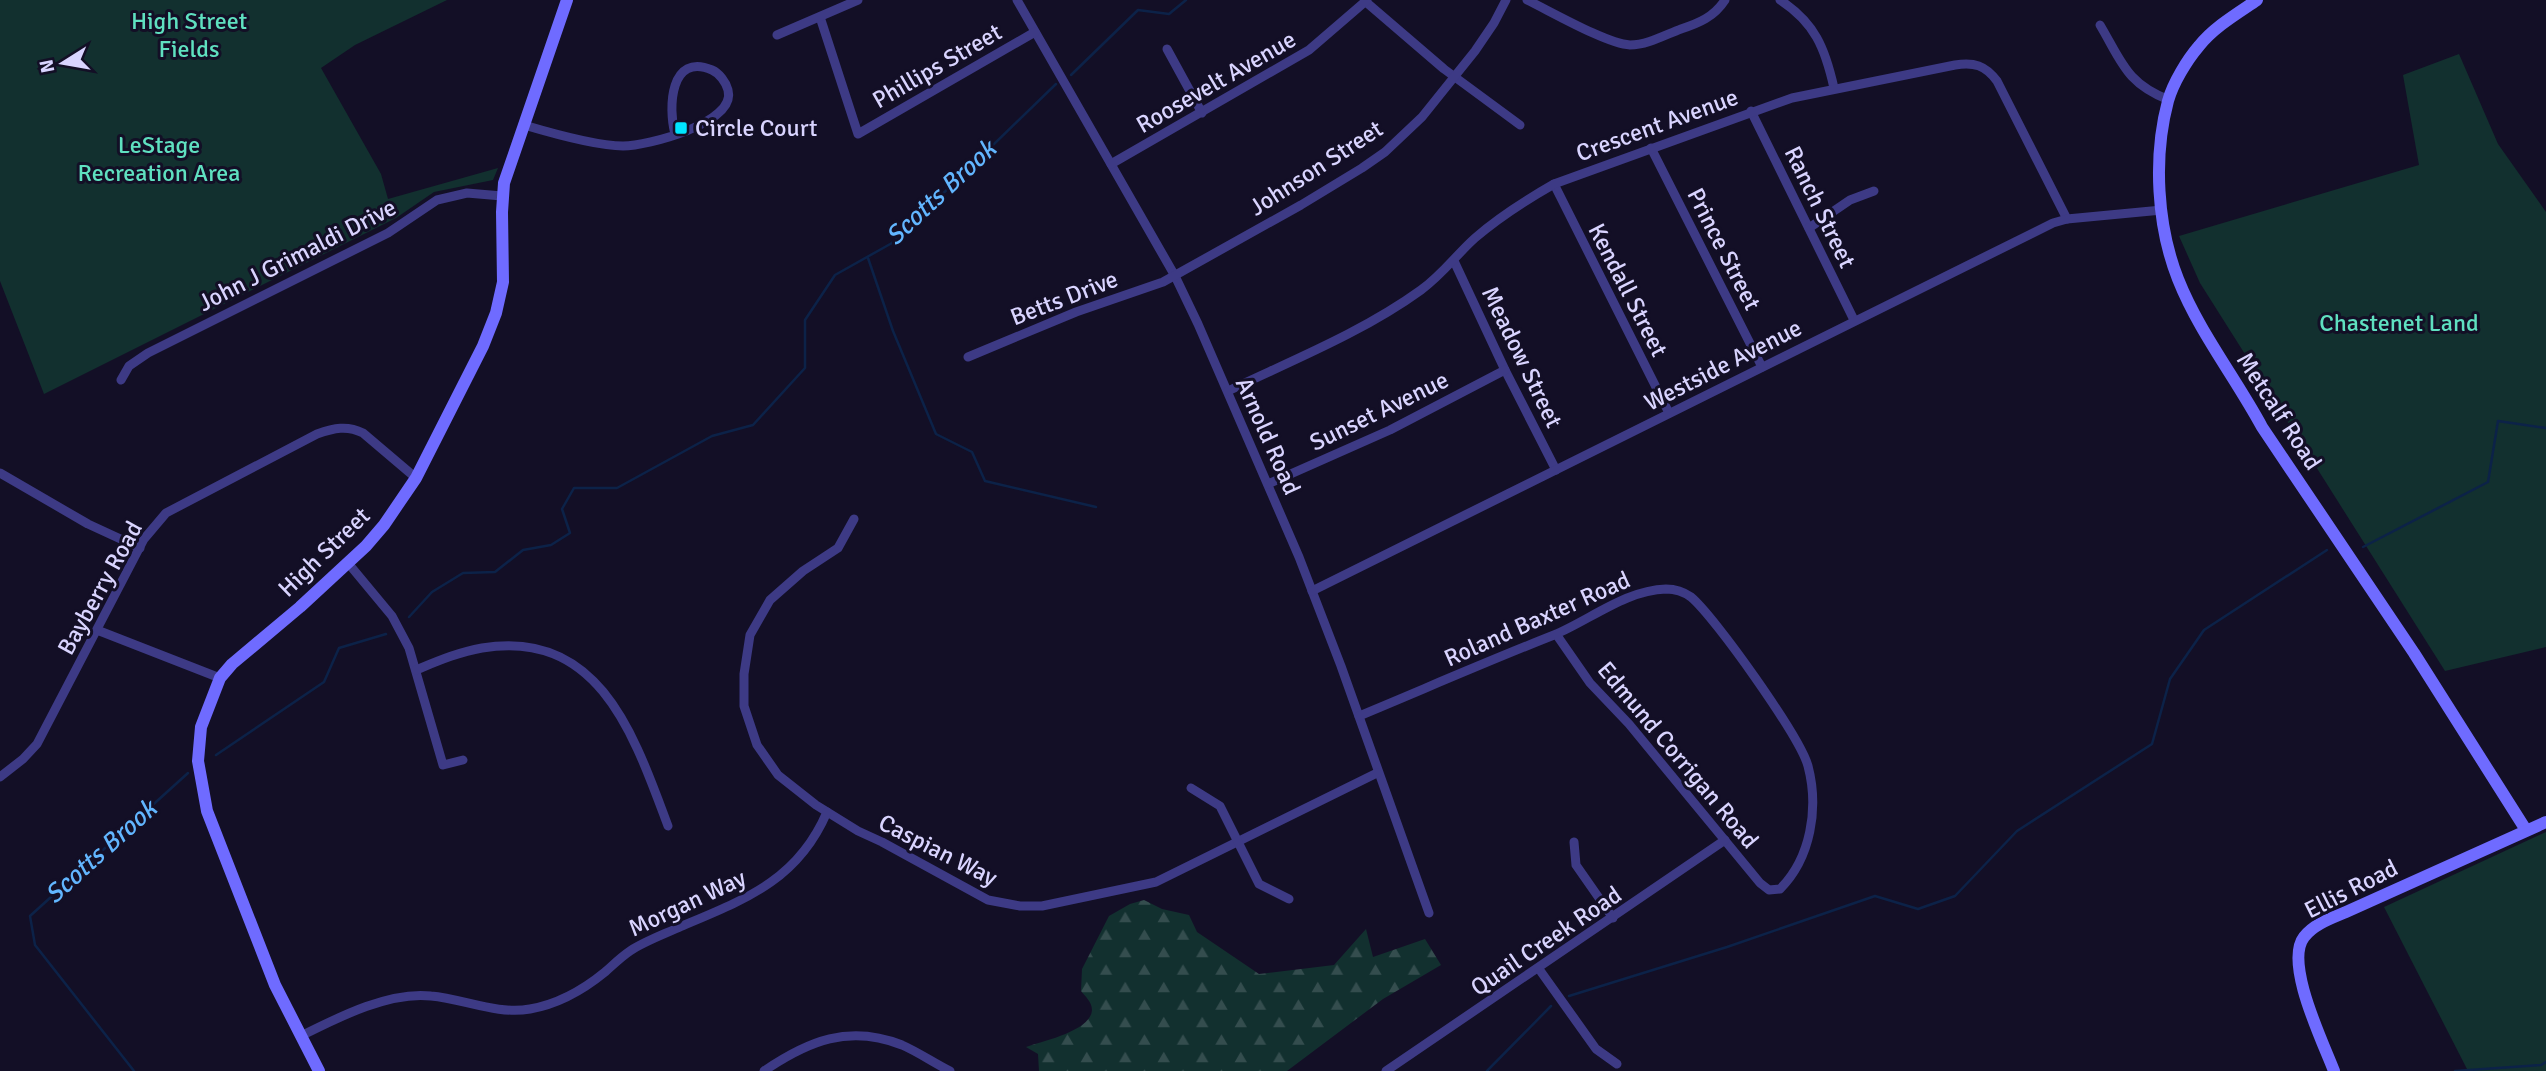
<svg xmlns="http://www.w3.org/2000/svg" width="2546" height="1071" viewBox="0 0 2546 1071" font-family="Signika,sans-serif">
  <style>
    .forest { fill: url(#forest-firs) }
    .park { fill: #12302f }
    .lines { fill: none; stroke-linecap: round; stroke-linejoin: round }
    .stream { stroke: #0c2248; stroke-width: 2.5 }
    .street { stroke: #3d3a85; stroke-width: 9 }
    .secondary { stroke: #6f6bff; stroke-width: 12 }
    .poi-dot { fill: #00e5ff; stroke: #130f26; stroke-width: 2.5 }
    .labels { text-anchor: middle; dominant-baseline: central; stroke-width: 6; stroke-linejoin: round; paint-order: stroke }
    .park-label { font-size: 24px; fill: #5fe0c0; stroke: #130f26 }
    .street-label { font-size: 24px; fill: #d9d4ff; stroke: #130f26 }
    .poi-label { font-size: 24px; fill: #d9d4ff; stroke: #130f26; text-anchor: start }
    .water-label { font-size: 26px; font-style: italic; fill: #62b6ff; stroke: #130f26 }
  </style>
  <defs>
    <pattern id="forest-firs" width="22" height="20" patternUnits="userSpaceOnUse" patternTransform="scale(1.75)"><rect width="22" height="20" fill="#12302f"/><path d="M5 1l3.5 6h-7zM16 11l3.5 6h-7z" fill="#344d4e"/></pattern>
  </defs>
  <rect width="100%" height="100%" fill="#130f26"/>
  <path class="forest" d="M1144,900L1162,909L1189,915L1197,932L1259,974L1334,965L1366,929L1373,957L1425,939L1441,965L1383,999L1287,1071H1039L1038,1054L1026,1047C1043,1041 1091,1031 1092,1010C1092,1002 1085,996 1081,991L1082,969L1109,916L1130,904Z"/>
  <g class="park">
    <polygon points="0,0 447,0 355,45 321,68 381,174 388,199 498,168 493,180 434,192 396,218 44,394 0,281"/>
    <polygon points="2459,54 2498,144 2546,212 2546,647 2445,671 2200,283 2179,236 2419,165 2403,75"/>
    <polygon points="2546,832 2546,1071 2468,1071 2384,907"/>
  </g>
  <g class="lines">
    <g class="stream">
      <polyline points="1071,75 1138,10 1169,14 1186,0"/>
      <polyline points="868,258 893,331 936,434 972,452 985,481 1096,507"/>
      <polyline points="2363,547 2488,482 2498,421 2546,428"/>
      <polyline points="409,617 432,592 463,573 495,572 523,550 551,545 570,533 562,509 574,488 617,488 712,436 753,425 805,368 805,320 835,275 892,243 1056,84"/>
      <polyline points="216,755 324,682 339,648 386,634"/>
      <polyline points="1569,996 1727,947 1875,896 1918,909 1955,896 2017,831 2152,744 2170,679 2204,630 2327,550"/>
      <polyline points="134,1071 35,945 30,916 188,773"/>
      <polyline points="1487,1071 1551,1006"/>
      <polyline points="2455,1071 2541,1065 2546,1062"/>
    </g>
    <g class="street">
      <polyline points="1017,0 1175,276 1198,324 1299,557 1341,666 1429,913"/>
      <path d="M1527,0C1550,11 1607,44 1630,45C1647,45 1665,35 1681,29C1699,23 1714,17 1725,0"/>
      <path d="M1780,0C1815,23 1825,48 1834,88"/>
      <polyline points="1366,2 1444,69 1520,125"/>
      <polyline points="820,17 858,134 1035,32"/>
      <path d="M2100,25C2122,62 2126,83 2169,100"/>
      <polyline points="777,35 858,0"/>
      <polyline points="1167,49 1202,113"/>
      <polyline points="1751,111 1854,320"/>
      <path d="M524,125C551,133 596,146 623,146C647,146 737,123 728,90C726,82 719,73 712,70C670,52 668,108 675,134"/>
      <polyline points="1651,148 1762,367"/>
      <polyline points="1111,164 1309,50 1367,0"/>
      <polyline points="1554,184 1669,413"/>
      <polyline points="1809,228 1850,200 1874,191"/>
      <polyline points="1454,261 1505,370 1556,470"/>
      <polyline points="968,357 1076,312 1163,282 1301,205 1362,168 1385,152 1422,117 1475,51 1494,23 1506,0"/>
      <polyline points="121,380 129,366 148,353 388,233 437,200 467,193 502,196"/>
      <path d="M1228,391C1293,360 1363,332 1421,290C1443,274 1456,255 1475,238C1499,217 1526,200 1554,184L1792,98L1955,65C1974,62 1985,65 1997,81L2067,219"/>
      <polyline points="0,473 88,524 140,548"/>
      <polyline points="1268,484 1390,430 1505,370"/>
      <polyline points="854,519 838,548 803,571 770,600 750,635 744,674 744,706 757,745 778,775 816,805 858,831 882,842 988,900 1020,906 1042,906 1156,882 1377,773"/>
      <polyline points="348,563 392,616 409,648 443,765 463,760"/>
      <polyline points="1312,591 2053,223 2067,219 2162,210"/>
      <polyline points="97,630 220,678"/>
      <path d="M416,670C438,661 459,652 482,648C600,628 635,738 668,826"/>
      <path d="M1359,716C1424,689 1488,661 1554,635C1590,620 1626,590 1666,589C1675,589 1684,592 1691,597C1715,617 1800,737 1808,766C1819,808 1811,858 1780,889L1769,890L1760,883L1629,724L1590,683L1556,634"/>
      <path d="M0,777L23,759L37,744L144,539L166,513L317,434C334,428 347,425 363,433L416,478"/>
      <polyline points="1191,788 1220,806 1259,884 1289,899"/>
      <polyline points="1574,842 1576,865 1613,918"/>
      <polyline points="1539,969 1596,1049 1617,1064"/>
      <path d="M301,1036C337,1018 389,991 431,996C464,999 497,1015 530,1009C559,1004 583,990 605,972C613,965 621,957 630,951C645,941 665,934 682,926C746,899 798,880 827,812"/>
      <path d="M764,1071C808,1041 849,1024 902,1045C918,1052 934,1063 950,1071"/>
      <polyline points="1386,1071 1725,840"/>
    </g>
    <g class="secondary">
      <path d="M2257,0C2238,13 2214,27 2199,46C2187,60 2173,83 2168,101C2153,157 2157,226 2178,279C2199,332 2235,377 2262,427L2414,653L2526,830"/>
      <polyline points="319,1071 275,985 207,811 198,761 201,727 220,678 232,664 300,607 366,546 384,525 416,478 483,346 496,313 503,282 502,212 504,183 567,0"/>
      <path d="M2334,1071C2323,1042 2284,963 2304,937C2314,924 2332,918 2346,912L2546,822"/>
    </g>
  </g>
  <rect class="poi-dot" x="674" y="121" width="14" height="14" rx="3.5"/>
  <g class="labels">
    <g class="park-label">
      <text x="189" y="21">High Street<tspan x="189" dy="28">Fields</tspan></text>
      <text x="159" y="145">LeStage<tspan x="159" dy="28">Recreation Area</tspan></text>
      <text x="2399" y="323">Chastenet Land</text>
    </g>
    <g class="street-label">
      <text transform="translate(937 66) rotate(-30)">Phillips Street</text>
      <text transform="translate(1216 82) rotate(-30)">Roosevelt Avenue</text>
      <text transform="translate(1657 125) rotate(-20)">Crescent Avenue</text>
      <text transform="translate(1316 168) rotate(-33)">Johnson Street</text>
      <text transform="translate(1820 207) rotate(64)">Ranch Street</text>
      <text transform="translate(1724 249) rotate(63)">Prince Street</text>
      <text transform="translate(297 255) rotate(-27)">John J Grimaldi Drive</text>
      <text transform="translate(1628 290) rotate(63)">Kendall Street</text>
      <text transform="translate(1064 298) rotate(-21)">Betts Drive</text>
      <text transform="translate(1522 357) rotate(64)">Meadow Street</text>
      <text transform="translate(1723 365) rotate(-27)">Westside Avenue</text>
      <text transform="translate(1379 411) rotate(-26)">Sunset Avenue</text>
      <text transform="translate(2279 411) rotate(57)">Metcalf Road</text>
      <text transform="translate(1268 436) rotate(66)">Arnold Road</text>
      <text transform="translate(324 552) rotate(-44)">High Street</text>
      <text transform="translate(100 588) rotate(-61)">Bayberry Road</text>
      <text transform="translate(1537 619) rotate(-24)">Roland Baxter Road</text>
      <text transform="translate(1678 755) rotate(50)">Edmund Corrigan Road</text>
      <text transform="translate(938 850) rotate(27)">Caspian Way</text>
      <text transform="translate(2351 889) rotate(-27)">Ellis Road</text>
      <text transform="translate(687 903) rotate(-25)">Morgan Way</text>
      <text transform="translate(1546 941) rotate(-34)">Quail Creek Road</text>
    </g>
    <g class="poi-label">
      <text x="695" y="128">Circle Court</text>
    </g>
    <g class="water-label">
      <text transform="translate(941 193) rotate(-43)">Scotts Brook</text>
      <text transform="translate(101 852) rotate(-42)">Scotts Brook</text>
    </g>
  </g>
  <g transform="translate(63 63) rotate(259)" stroke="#130f26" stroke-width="5" paint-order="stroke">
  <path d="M0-5L12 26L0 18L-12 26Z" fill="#d9d4ff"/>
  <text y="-10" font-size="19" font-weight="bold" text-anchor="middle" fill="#d9d4ff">N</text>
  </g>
</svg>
